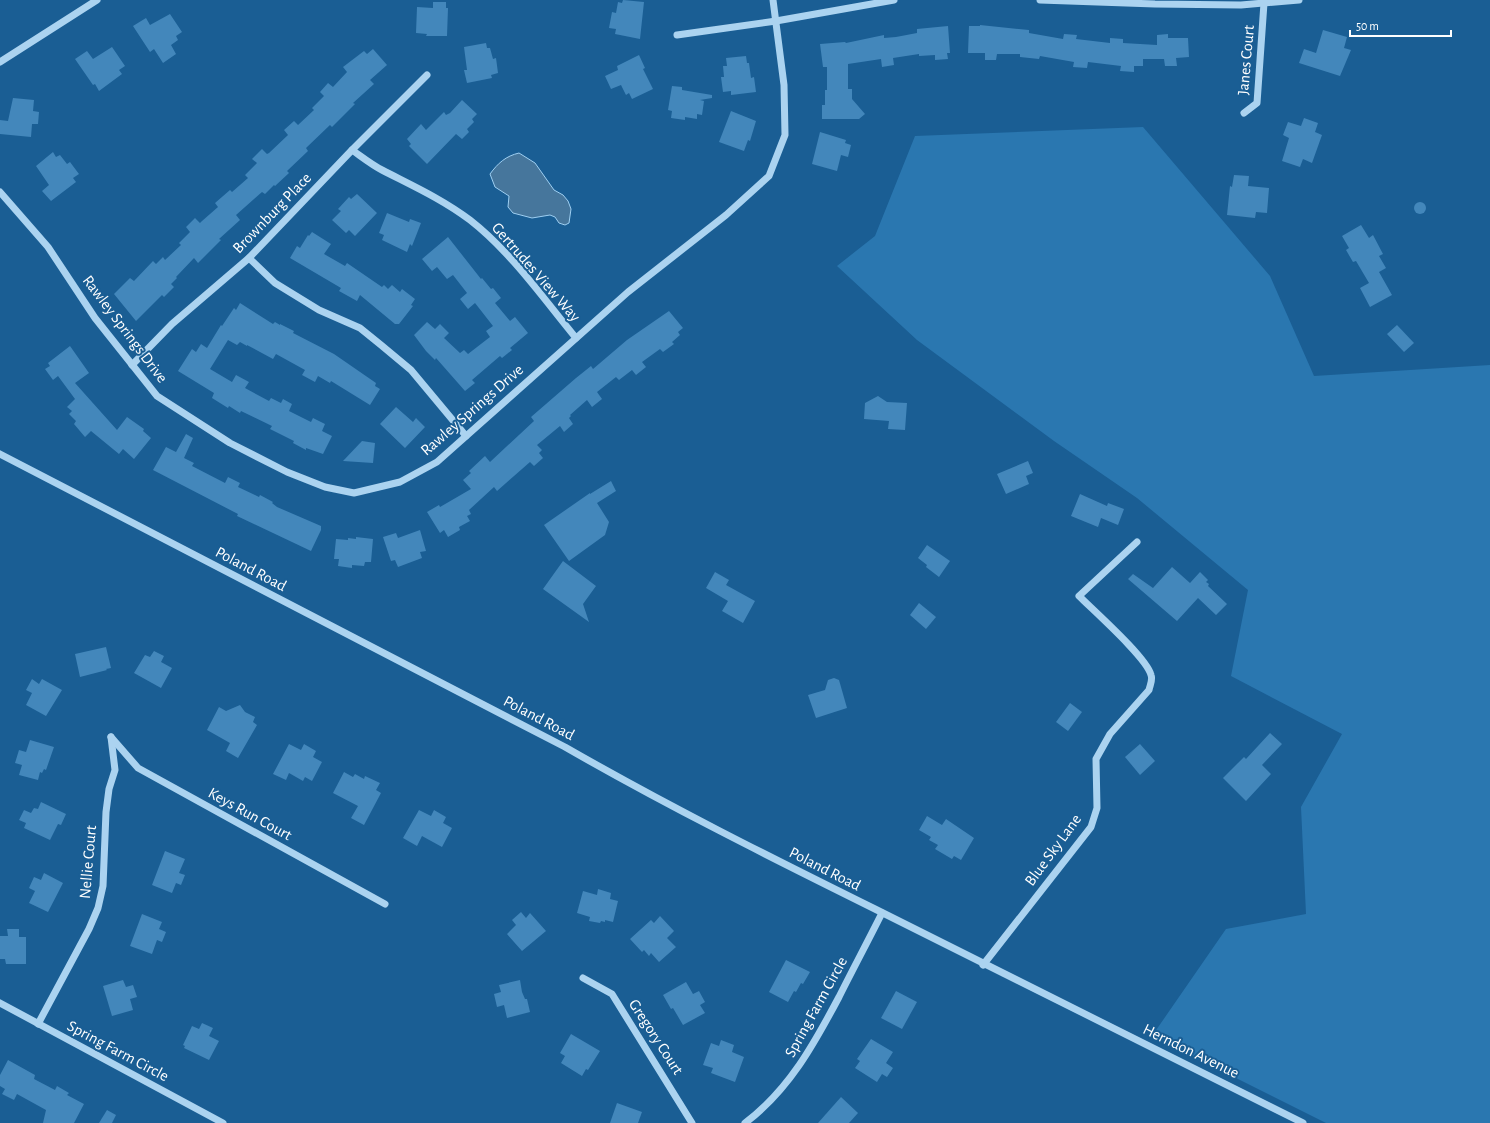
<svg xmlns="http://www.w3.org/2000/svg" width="1490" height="1123" viewBox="0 0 1490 1123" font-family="'Alegreya Sans',sans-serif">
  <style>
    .green { fill: #2a77b0 }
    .water { fill: #46769c; stroke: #9ecff2 }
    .building { fill: #4387bb }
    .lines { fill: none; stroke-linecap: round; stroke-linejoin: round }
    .minor { stroke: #abd3f0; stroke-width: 7 }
    .labels { text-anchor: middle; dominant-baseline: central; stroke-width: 4; stroke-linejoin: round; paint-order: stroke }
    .street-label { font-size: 16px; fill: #fff; stroke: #1a5e94 }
  </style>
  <rect width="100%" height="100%" fill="#1a5e94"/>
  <polygon class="green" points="1143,127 1270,276 1314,376 1490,365 1490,1123 1326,1123 1152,1036 1226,929 1306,914 1301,807 1342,734 1231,676 1248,590 1137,498 1054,441 917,340 837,266 875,236 915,136"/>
  <path class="water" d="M519,153L535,163L554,190L563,195L568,201L571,209L569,223L565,225L559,223L555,217L550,215L532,218L513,213L508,207L509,196L495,187L490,174C498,163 506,156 519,153Z"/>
  <g class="building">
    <polygon points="623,0 644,2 640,39 615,34 616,29 609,28 612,12 616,13 618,2 622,3"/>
    <polygon points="433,2 446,2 446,8 448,8 447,36 426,36 427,34 416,33 417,7 433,8"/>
    <polygon points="170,14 182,32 176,36 178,40 171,45 176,54 163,63 154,49 150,52 133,26 146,18 150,25"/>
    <polygon points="980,25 1029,30 1029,33 1063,39 1064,34 1077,35 1076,39 1110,43 1110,38 1123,39 1123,43 1157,45 1157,35 1168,34 1168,38 1188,38 1189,57 1176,58 1177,66 1165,66 1164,59 1143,59 1143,66 1134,66 1134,72 1120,71 1121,66 1088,62 1087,68 1073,67 1074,62 1040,56 1039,59 1020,57 1020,54 997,54 996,60 985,60 985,53 968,53 969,26 980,26"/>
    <polygon points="948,26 950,53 947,53 948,59 935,60 935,55 919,56 919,54 893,58 894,65 882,67 881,59 848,64 848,89 852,89 852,99 865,114 859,119 822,119 822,105 825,105 825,90 827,90 827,67 823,67 820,44 845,42 846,43 884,35 884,38 896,37 917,33 917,29"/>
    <polygon points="1323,30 1347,37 1344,48 1351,50 1340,76 1299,63 1304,49 1316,53"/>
    <polygon points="486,43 487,48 490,48 493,59 496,58 498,73 491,75 492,78 467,83 464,70 467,70 464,47"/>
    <polygon points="112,47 125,66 119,70 122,74 99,91 95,84 93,85 75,59 87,51 93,59"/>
    <polygon points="373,49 387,65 370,80 374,84 353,103 355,104 332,127 330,125 306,148 308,151 287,171 289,173 275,186 274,185 265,194 262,192 236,215 240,220 219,239 221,240 198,263 194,258 176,277 177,278 171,284 174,287 164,297 162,295 136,321 114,294 130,278 134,281 153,261 156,264 163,257 165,260 181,245 179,243 190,232 186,227 195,218 200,223 202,221 218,207 215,203 230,190 232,192 248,178 245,175 257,163 252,159 262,149 267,154 269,153 288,135 284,130 294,121 298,125 314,110 312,108 324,96 320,92 328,83 333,87 347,72 343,67 364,51 367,54"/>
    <polygon points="639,55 645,68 643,69 653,89 632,99 629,93 626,95 621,85 611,89 605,76 618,70 617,66"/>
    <polygon points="746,56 747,63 749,63 751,78 754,77 756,92 731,95 731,91 723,92 721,77 724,77 723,66 727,66 726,58"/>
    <polygon points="672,86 682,87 682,90 712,95 712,98 700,100 704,101 702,115 697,114 697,119 685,117 685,120 671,118 672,111 668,110"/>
    <polygon points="13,98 34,100 33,111 39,112 38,124 32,124 31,137 0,134 0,120 8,121"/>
    <polygon points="462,100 477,114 472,119 474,122 467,129 469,132 462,139 456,134 427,164 409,146 411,144 407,139 421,124 426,130 444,112 446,115 450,113"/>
    <polygon points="731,111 756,121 750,141 748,140 744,151 719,142"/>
    <polygon points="1304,118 1318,123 1315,132 1322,135 1312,163 1303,159 1300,167 1282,161 1289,138 1283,135 1288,122 1301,126"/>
    <polygon points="820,132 846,140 845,143 851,145 848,157 841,155 837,171 812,164"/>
    <polygon points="53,152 56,157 60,155 67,164 70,162 79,174 73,178 76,182 51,201 42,191 49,185 36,166"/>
    <polygon points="1234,175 1249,176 1248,186 1269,188 1267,213 1256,212 1255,218 1227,215 1230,186 1232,187"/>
    <polygon points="357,194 377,213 355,236 349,230 346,233 332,220 341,211 338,209 349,197 351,199"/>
    <circle cx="1420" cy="208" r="6"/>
    <polygon points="387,213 409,222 410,219 421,223 412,246 410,244 407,252 382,240 384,235 379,233"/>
    <polygon points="1361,225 1369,238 1373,235 1383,254 1379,256 1386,268 1379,272 1392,295 1370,307 1360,288 1369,283 1356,261 1353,262 1346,250 1349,248 1342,236"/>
    <polygon points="312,232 331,244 324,254 345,266 347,263 382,287 384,285 388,289 392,285 400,292 402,289 415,299 411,305 413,306 399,324 395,324 360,295 357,301 339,291 341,288 290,258 297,246 300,248 308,235 309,236"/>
    <polygon points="448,237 481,279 482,278 491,289 493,288 501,298 495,303 510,321 515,317 528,333 510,348 512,350 502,358 500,356 472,380 475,383 465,391 436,358 435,360 426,351 414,335 427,322 435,329 440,324 449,333 444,338 460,353 464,350 468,354 490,337 486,331 493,326 475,303 468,309 460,299 467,293 453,275 447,279 437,267 432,271 422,259"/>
    <polygon points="240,303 273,324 275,322 280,325 280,324 294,331 293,333 334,354 376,383 375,386 380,389 370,405 331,381 330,383 318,376 315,382 302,375 305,370 276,354 273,359 247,345 247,346 240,342 237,345 228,340 210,369 232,382 236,375 249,382 245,388 269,401 271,398 281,403 283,399 292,404 289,411 311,422 313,418 325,424 322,431 332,436 323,454 306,448 306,450 293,443 294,441 270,429 272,426 241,411 240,413 229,406 228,408 212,398 214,393 178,371 192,349 196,352 201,344 207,348 221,325 222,326 234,308 236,310"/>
    <polygon points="669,311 683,328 678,332 680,335 672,342 674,344 663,352 660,349 642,362 646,367 636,375 632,370 619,380 616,377 597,392 602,399 592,407 587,400 570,415 571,416 569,418 573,424 564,432 560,426 537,445 542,450 539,453 543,458 534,466 530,462 497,491 494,487 469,510 471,514 467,516 470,521 459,527 460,530 448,537 444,530 440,533 427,512 439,505 440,507 471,489 463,480 471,473 469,471 485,456 490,462 534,421 531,417 576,378 591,366 593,369 627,340"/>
    <polygon points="1397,325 1414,343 1404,352 1387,334"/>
    <polygon points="70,346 89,373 75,383 117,430 127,417 144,429 143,431 151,438 134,459 123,449 119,454 91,431 85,437 74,424 76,421 69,414 72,411 67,407 75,399 58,376 53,380 45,369 50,366 48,363"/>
    <polygon points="878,396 887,402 907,403 905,430 888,429 889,421 864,419 865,403"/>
    <polygon points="396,407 413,422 416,418 425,427 405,448 380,424"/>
    <polygon points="186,434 193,438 184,458 194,463 192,466 225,483 228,477 240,483 238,487 259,497 260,495 273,502 272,503 277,507 321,526 321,530 311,551 237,516 238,514 153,470 166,447 176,452"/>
    <polygon points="362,441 375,443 373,463 343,461"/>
    <polygon points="1028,461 1033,473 1026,476 1029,484 1006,494 997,474"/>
    <polygon points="611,481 616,491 597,503 609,522 605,535 569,561 544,525 590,493 590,494"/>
    <polygon points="1080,494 1107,506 1108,503 1124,509 1118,525 1101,518 1098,527 1071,516"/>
    <polygon points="420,530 426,551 420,552 422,558 398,567 395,560 391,561 383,537 396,533 398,538"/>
    <polygon points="356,537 373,539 371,562 365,562 364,566 352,565 352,568 338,566 339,559 334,559 336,539 348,540 348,538 356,539"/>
    <polygon points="927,545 950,561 939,577 926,567 927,565 918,558"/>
    <polygon points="563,561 596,586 583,604 589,622 543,589"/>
    <polygon points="1172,567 1190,583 1200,572 1208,580 1206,582 1209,584 1208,586 1227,604 1216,615 1198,598 1177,621 1128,579 1133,574 1153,588"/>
    <polygon points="715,572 729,580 726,585 755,601 743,623 722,611 728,601 706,588"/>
    <polygon points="919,603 936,617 926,629 910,615"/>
    <polygon points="106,647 111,668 106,669 107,670 80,677 75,654"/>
    <polygon points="154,651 164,656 161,662 172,668 161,688 134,673 145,655 150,657"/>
    <polygon points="834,678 839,680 847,708 816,718 808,695 825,690 828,680"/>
    <polygon points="32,679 39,684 42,679 62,690 46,716 26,705 32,693 26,690"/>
    <polygon points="1070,703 1082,712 1068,731 1056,722"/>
    <polygon points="240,705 245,712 255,717 253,722 257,725 238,758 226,751 230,743 207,730 219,707 226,711"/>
    <polygon points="1270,733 1282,744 1262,765 1271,774 1246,801 1223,778 1244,757 1246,759"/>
    <polygon points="30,740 54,747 46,770 44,769 42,773 40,772 38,780 19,775 22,765 15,763 19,750 26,752"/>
    <polygon points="289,744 301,750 304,744 316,751 313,757 322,762 312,781 305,777 303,781 289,773 286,780 273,774"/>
    <polygon points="1140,744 1155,761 1140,775 1125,757"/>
    <polygon points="344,772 353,777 355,774 364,779 365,776 380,783 376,790 381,793 364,825 351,818 358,806 333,793"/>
    <polygon points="41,802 66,814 61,825 58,824 50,840 24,828 26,823 19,820 24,810 31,813 34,808 38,809"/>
    <polygon points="419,810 431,816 434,810 446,817 443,823 452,828 442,847 422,836 417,846 403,838"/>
    <polygon points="927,816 942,825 946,819 974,838 961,860 954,856 952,859 935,849 938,845 929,840 931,837 919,830"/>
    <polygon points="165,851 185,859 179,873 185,875 181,885 176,883 172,893 152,885"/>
    <polygon points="44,873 63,883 48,912 29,903 35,891 29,888 34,877 41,880"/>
    <polygon points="598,889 611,893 610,899 618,901 613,922 605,920 605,922 601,921 600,923 589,921 590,917 577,913 583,891 597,895"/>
    <polygon points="521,912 526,918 530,913 546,931 522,951 507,934 516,925 512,920"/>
    <polygon points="142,914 162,922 159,929 166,932 162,942 157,940 152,954 130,946"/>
    <polygon points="660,916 674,931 667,938 676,947 659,962 651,953 649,956 644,950 642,952 630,939 651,920 654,923"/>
    <polygon points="7,929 19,929 19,937 26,937 26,964 6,964 5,959 0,959 0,936 8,936"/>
    <polygon points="786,960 810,972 803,984 801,983 796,992 794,991 788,1002 769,992"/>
    <polygon points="123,980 126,987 133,985 137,997 130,999 133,1010 112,1016 103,986"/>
    <polygon points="520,980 522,992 525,999 527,999 530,1012 507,1018 504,1005 497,1007 494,994 501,992 499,985"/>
    <polygon points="686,982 693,994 699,991 705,1002 700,1005 705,1013 683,1025 673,1008 671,1009 663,995"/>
    <polygon points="896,991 917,1002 902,1029 881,1018"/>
    <polygon points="202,1023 213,1028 209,1036 219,1041 209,1060 184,1048 185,1046 183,1045 192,1026 199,1029"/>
    <polygon points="571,1034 600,1051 588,1070 586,1069 582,1076 561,1063 565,1056 560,1053"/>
    <polygon points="871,1039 893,1052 886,1063 893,1068 887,1077 882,1074 877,1082 855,1068 860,1061 857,1059"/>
    <polygon points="721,1040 734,1045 732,1052 744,1057 735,1082 711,1073 713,1068 703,1065 711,1043 719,1046"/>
    <polygon points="8,1060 35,1075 34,1079 55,1090 57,1086 69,1093 67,1095 84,1104 74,1123 43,1123 46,1110 17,1094 14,1100 2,1094 5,1089 0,1086 0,1075"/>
    <polygon points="841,1097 858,1113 849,1123 818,1123"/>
    <polygon points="617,1103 642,1112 638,1123 610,1123"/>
    <polygon points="107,1110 116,1115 112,1123 99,1123"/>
  </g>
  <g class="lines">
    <g class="minor">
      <polyline points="1040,0 1155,4 1241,5 1299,0"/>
      <polyline points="677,35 776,21 894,0"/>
      <polyline points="0,62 97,0"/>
      <polyline points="1244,113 1257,103 1264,3"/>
      <path d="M352,150C362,157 372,165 382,170C413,186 442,199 470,220C511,252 543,298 576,338"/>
      <polyline points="0,192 48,247 95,318 157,396 230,443 287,472 325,487 354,493 400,482 437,462 628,292 726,215 769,176 785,135 784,85 773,0"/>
      <polyline points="249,258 275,283 319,310 360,328 381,345 411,370 466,436"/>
      <polyline points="132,365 172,324 249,258 352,150 427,75"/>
      <path d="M0,454L565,747C666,805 770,857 875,909C1017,981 1160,1052 1303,1123"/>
      <polyline points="111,737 138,768 385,904"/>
      <path d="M983,965L1091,827L1097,808L1096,759L1110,734L1149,690C1150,685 1153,680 1151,675C1147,658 1094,611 1079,596L1137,542"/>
      <polyline points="583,978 612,994 692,1123"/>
      <polyline points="0,1003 223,1123"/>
      <polyline points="38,1024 89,929 98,908 103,886 106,812 109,789 115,770 111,737"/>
      <path d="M745,1123C789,1090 814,1044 839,997C853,969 868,941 882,913"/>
    </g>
  </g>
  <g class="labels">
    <g class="street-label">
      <text transform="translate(1246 60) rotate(-85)">Janes Court</text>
      <text transform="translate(272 213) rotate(-46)">Brownburg Place</text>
      <text transform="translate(536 272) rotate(49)">Gertrudes View Way</text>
      <text transform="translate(125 329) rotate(53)">Rawley Springs Drive</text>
      <text transform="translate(472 410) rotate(-41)">Rawley Springs Drive</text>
      <text transform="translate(251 569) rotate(28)">Poland Road</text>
      <text transform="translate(539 718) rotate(28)">Poland Road</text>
      <text transform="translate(250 814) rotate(29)">Keys Run Court</text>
      <text transform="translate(1053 850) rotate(-54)">Blue Sky Lane</text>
      <text transform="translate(88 862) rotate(-85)">Nellie Court</text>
      <text transform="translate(825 869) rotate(27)">Poland Road</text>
      <text transform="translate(816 1007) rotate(-61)">Spring Farm Circle</text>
      <text transform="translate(656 1037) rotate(57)">Gregory Court</text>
      <text transform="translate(118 1051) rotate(28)">Spring Farm Circle</text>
      <text transform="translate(1191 1051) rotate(26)">Herndon Avenue</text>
    </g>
  </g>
  <path d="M1350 30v6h101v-6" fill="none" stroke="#ffffff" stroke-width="2"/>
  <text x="1356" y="30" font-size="12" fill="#ffffff" stroke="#1a5e94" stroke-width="3" paint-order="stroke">50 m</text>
</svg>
